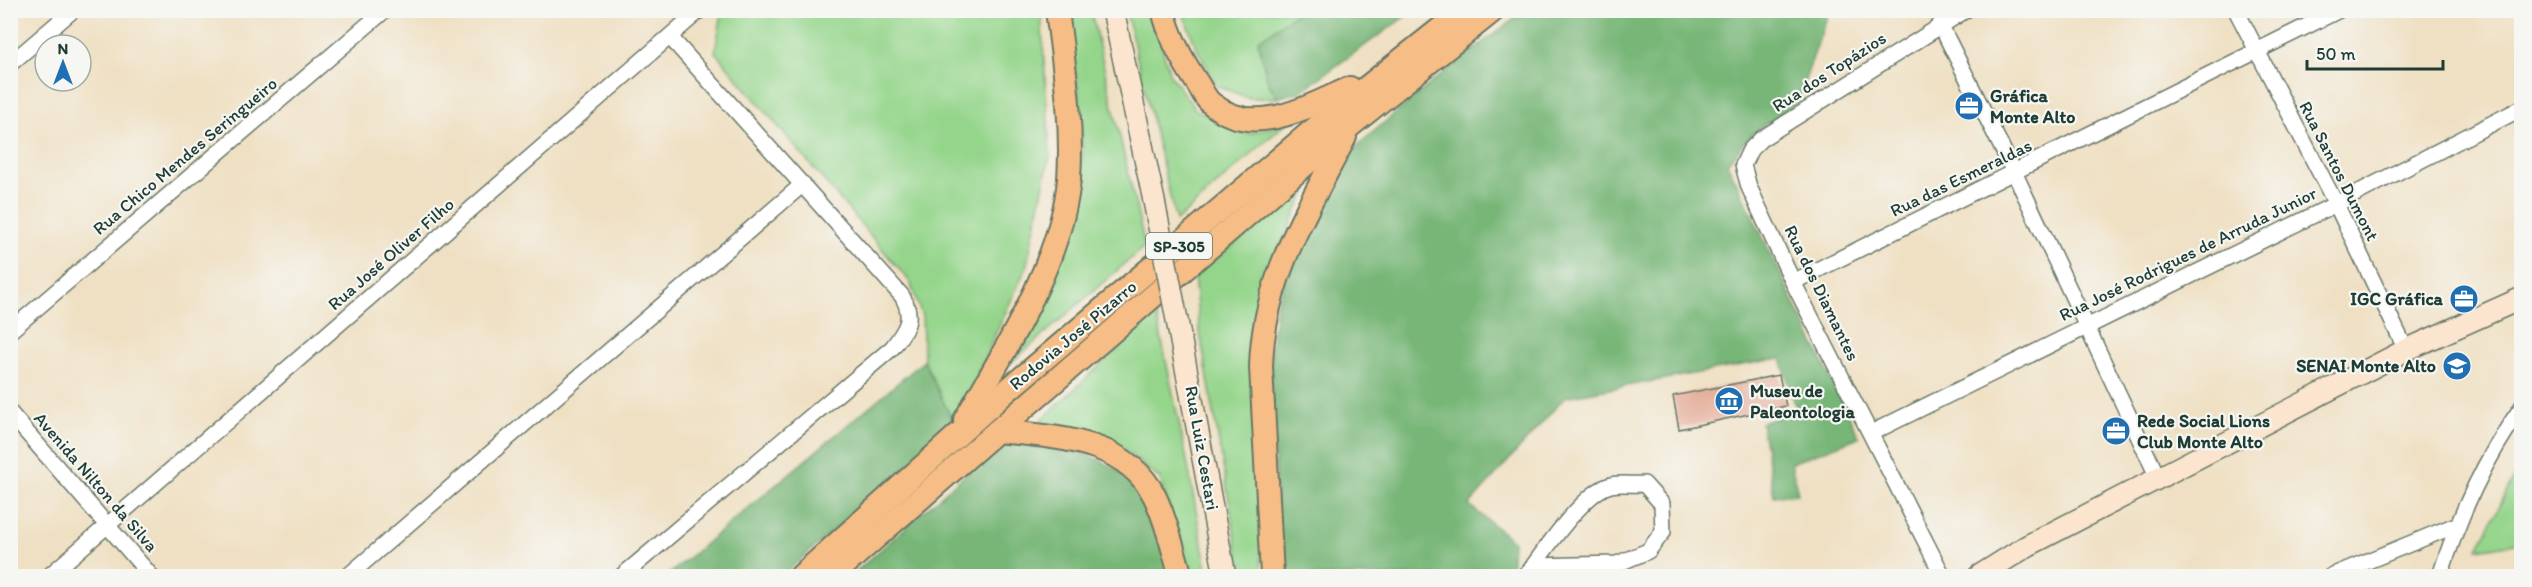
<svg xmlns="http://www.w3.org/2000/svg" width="2532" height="587" viewBox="0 0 2532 587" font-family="Itim,sans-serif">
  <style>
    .green { fill: #94d58b; stroke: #5a8960; stroke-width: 1.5 }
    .forest { fill: #77b677; stroke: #4b7a56; stroke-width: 1.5 }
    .building { fill: #e4ac99 }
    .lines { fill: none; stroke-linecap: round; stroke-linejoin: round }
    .street-casing { stroke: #687666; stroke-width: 18 }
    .secondary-casing { stroke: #687666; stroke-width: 24 }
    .primary-casing { stroke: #687666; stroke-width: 26 }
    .street { stroke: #fff; stroke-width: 15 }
    .secondary { stroke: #fbe5cf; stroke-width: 21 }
    .primary { stroke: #f6be86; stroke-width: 22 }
    .secondary-bridge-casing { stroke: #687666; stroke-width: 24; stroke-linecap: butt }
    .secondary-bridge { stroke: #fbe5cf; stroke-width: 21 }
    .labels { text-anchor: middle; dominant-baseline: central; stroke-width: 4.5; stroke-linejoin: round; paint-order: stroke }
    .shield { fill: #f6f6f2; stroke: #60746d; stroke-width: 1.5 }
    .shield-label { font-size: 16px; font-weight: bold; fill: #1f3d34 }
    .street-label { font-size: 18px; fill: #1f3d34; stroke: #f6f6f2 }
    .poi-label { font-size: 18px; font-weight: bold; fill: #1f3d34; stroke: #f6f6f2; text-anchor: start }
  </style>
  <rect width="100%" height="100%" fill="#f6f6f2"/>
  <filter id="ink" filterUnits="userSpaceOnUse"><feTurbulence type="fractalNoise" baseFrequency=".0167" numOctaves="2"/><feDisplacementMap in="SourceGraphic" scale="12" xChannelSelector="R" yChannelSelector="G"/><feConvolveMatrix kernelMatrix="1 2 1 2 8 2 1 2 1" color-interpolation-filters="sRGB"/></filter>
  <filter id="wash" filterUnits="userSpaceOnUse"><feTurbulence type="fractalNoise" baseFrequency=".008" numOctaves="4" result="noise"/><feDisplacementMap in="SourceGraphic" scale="24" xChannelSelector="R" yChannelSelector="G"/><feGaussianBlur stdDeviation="1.35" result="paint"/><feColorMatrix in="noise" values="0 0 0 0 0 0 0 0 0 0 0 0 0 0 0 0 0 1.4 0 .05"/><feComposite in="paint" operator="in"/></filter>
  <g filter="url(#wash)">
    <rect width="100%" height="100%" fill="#efe0c3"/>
    <g class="green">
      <polygon points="729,11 1041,11 1050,155 1026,268 954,424 924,361 922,316 910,282 715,52 721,18"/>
      <path d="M1067,11H1091L1145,246L1011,363C1040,298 1082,220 1082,147C1082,103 1072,54 1067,11Z"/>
      <polygon points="1126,11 1152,11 1170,75 1196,110 1247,134 1286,123 1176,221"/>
      <polygon points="1182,11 1299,11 1258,41 1268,82 1277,98 1249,98 1217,86 1197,49"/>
      <polygon points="1310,183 1267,274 1251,339 1262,576 1242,576 1199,327 1194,276"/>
      <polygon points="1156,313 1187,461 1208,576 1191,576 1160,479 1115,443 1066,425 1038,423"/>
      <polygon points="2521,462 2521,542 2478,549 2520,465"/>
    </g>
    <g class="forest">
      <polygon points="1299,11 1299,10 1413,11 1301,91 1277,98 1268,82 1258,41"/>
      <polygon points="1525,11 1829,11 1797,103 1752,134 1727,163 1859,437 1791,463 1798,494 1774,496 1761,423 1797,411 1781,358 1565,397 1469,505 1513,541 1511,576 1280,576 1270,363 1276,305 1297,248 1331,182 1360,143 1455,63"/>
      <polygon points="924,361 954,424 782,576 667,576"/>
      <path d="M1002,442C1055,444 1118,452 1147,502C1160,523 1164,553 1171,576H851Z"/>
    </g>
    <g id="blocks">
      <polygon class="building" points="1779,375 1786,406 1679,429 1673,396"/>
    </g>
  </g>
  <g filter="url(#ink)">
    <use href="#blocks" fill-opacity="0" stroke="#687666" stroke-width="1.5"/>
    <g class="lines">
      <g class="street-casing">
        <g id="street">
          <polyline points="2236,10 2336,204 2406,350"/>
          <polyline points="1940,24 2015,174 2159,480"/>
          <polyline points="10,64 73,10"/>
          <polyline points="1793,282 2339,10"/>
          <polyline points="10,331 385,10"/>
          <polyline points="10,413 151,576"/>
          <polyline points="1871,433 2336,204 2522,108"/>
          <polyline points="49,576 700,10"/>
          <polyline points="348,576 803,184"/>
          <path d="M622,576L892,348C906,330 915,318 902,296L670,37"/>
          <path d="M1526,576C1542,554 1584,491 1611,485C1621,483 1633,485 1644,484L1662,504L1663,532L1648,551L1617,564L1533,566"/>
          <polyline points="1943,576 1793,282 1749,187 1743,165 1750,150 1761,139 1966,10"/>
          <polyline points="2331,576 2456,525"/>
          <path d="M2440,576C2460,514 2484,460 2522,407"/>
        </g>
      </g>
      <g class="secondary-casing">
        <g id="secondary">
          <polyline points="1113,10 1154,201"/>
          <polyline points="1177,320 1225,576"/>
          <polyline points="1979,576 2027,546 2406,350 2522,298"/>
        </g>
      </g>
      <g class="primary-casing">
        <g id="primary">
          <path d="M1163,10C1169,35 1182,60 1196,81C1201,88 1205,99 1212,104C1254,139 1308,106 1350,88"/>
          <path d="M965,420C1005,350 1062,260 1069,179C1073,122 1064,66 1057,10"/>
          <path d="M997,431C1053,437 1126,438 1155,497C1167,522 1173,551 1181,576"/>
          <polyline points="801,576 1010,388 1313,130 1464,10"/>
          <polyline points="832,576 997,431 1350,126 1494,10"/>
          <path d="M1272,576L1261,367C1263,279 1306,214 1345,137"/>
        </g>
      </g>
      <use href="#street" class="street"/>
      <use href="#secondary" class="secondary"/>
      <use href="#primary" class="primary"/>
      <g class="secondary-bridge-casing">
        <polyline id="secondary-bridge" points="1154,201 1177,320"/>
      </g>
      <use href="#secondary-bridge" class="secondary-bridge"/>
    </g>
  </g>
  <defs>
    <g id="office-disc" transform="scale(1.5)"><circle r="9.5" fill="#1f6fb2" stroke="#f6f6f2"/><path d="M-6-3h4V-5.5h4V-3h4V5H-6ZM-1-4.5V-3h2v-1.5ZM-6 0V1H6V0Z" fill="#fff"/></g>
    <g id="university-disc" transform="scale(1.5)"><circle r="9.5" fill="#1f6fb2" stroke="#f6f6f2"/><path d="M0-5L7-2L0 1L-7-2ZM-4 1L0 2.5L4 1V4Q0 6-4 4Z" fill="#fff"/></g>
    <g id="museum-disc" transform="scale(1.5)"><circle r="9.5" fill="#1f6fb2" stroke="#f6f6f2"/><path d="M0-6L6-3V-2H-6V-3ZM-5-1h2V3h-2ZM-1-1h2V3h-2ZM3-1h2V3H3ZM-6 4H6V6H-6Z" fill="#fff"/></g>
  </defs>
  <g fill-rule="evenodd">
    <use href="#office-disc" x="1969" y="106"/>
    <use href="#office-disc" x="2464" y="299"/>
    <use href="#university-disc" x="2457" y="366"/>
    <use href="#museum-disc" x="1729" y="401"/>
    <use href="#office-disc" x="2116" y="431"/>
  </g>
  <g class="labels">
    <rect class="shield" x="1146" y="233" width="66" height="26" rx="4.5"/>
    <g class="shield-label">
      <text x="1179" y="246">SP-305</text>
    </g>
    <g class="street-label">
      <text transform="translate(1829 72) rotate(-33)">Rua dos Topázios</text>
      <text transform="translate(185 156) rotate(-40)">Rua Chico Mendes Seringueiro</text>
      <text transform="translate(2339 171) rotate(63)">Rua Santos Dumont</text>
      <text transform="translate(1961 178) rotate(-26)">Rua das Esmeraldas</text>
      <text transform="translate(391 254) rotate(-41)">Rua José Oliver Filho</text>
      <text transform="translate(2188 254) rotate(-26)">Rua José Rodrigues de Arruda Junior</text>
      <text transform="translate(1822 293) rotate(64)">Rua dos Diamantes</text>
      <text transform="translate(1073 335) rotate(-40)">Rodovia José Pizarro</text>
      <text transform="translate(1202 448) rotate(80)">Rua Luiz Cestari</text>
      <text transform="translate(96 482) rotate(49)">Avenida Nilton da Silva</text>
    </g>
    <g class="poi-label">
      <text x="1990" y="96">Gráfica<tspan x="1990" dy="21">Monte Alto</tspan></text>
      <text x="2443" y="299" text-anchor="end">IGC Gráfica</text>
      <text x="2436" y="366" text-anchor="end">SENAI Monte Alto</text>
      <text x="1750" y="391">Museu de<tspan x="1750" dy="21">Paleontologia</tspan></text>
      <text x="2137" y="421">Rede Social Lions<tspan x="2137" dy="21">Club Monte Alto</tspan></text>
    </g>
  </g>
  <rect width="2532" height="587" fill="none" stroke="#f6f6f2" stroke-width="36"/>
  <g transform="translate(63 63)"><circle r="28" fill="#f6f6f2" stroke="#a0aca6" stroke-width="1.5"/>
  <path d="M0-4.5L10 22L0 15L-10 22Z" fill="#1f6fb2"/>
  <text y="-9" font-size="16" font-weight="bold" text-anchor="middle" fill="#1f3d34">N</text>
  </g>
  <path d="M2307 60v9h136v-9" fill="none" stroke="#1f3d34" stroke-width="3"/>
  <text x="2316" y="60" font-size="18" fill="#1f3d34" stroke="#f6f6f2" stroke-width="4.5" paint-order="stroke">50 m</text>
</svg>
